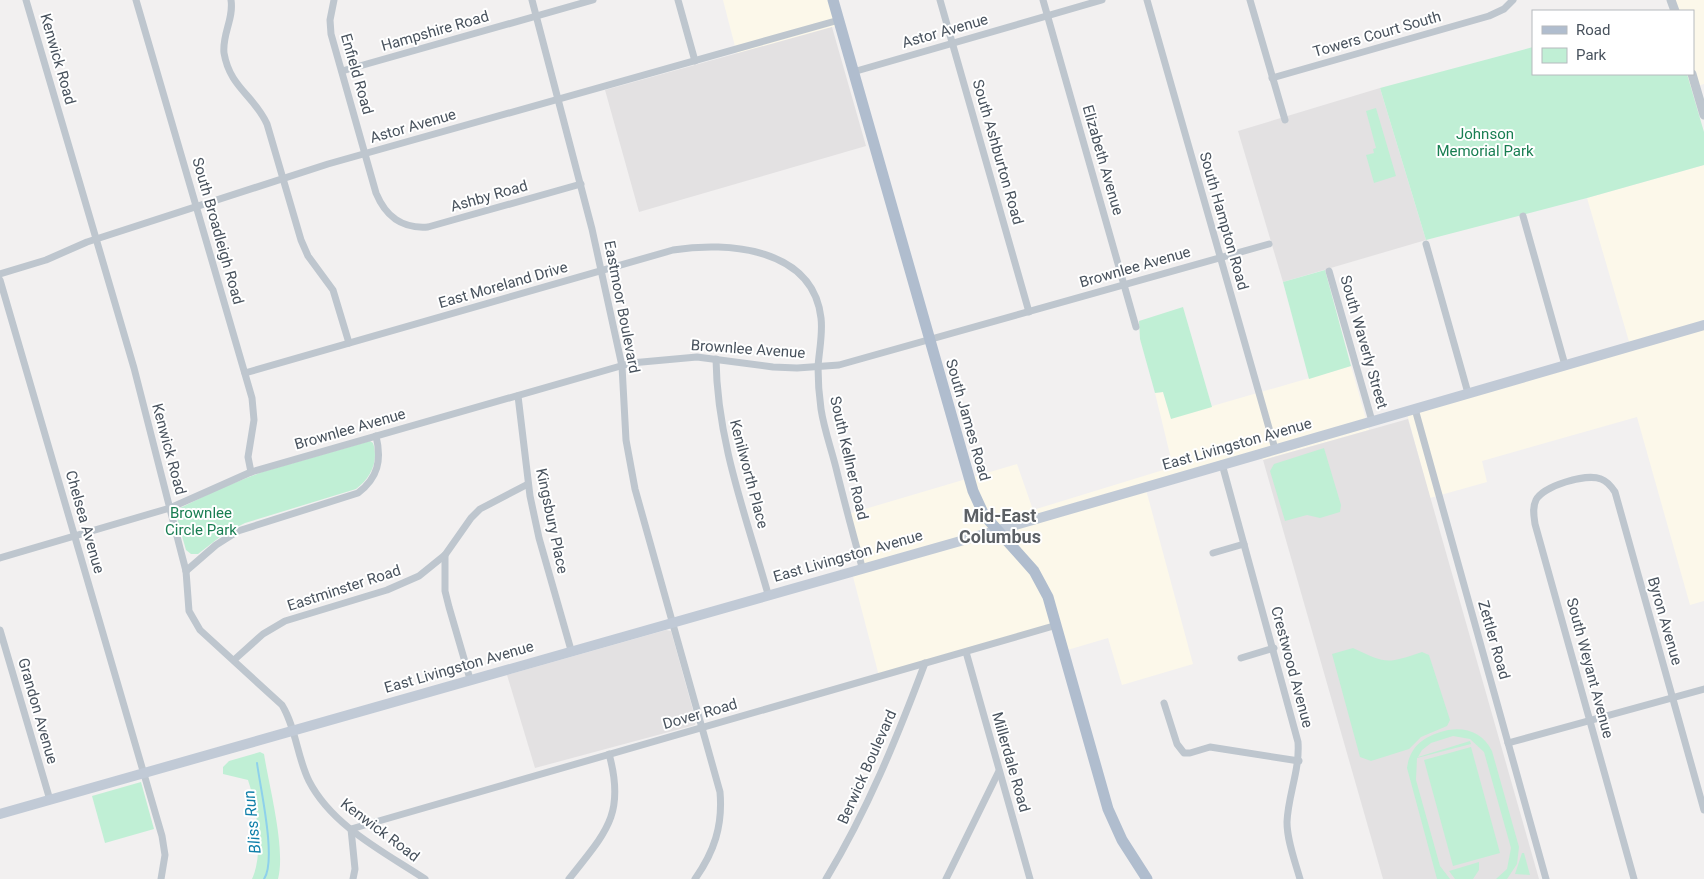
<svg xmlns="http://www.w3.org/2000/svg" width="1704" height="879" viewBox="0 0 1704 879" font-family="Roboto,sans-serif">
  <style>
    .commercial { fill: #fcf8ea }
    .education { fill: #e3e1e2 }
    .green { fill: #c0efd5 }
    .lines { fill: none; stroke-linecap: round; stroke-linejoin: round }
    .stream { stroke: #8ed1eb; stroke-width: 2 }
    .minor { stroke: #bec6ce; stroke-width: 7 }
    .tertiary { stroke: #bec6ce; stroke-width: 9 }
    .secondary { stroke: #c1cad6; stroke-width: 10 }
    .primary { stroke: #b0bdce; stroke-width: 11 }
    .labels { text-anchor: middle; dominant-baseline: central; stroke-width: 4; stroke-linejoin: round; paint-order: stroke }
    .street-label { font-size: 15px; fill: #48525d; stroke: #fff }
    .park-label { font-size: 15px; fill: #197e52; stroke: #fff }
    .water-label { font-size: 16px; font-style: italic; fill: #0f7fa9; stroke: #fff }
    .quarter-label { font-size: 18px; font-weight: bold; fill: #5c6065; stroke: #fff }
  </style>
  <rect width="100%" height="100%" fill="#f2f0f0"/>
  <g class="commercial">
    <polygon points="723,0 833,0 840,25 737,54"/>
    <polygon points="1670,0 1704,0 1704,84 1691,88 1687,74 1693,74 1693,11 1674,11"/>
    <polygon points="1704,165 1704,601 1690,605 1637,417 1482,461 1487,482 1430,498 1406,410 1630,345 1587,198"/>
    <polygon points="1351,366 1369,430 1263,460 1260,453 1145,486 1193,664 1122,685 1108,638 1064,651 1056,624 879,676 851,569 861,566 848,514 1017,464 1033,510 1173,467 1155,393 1163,392 1171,418"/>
  </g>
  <g class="education">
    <polygon points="832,27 866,146 639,212 605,90"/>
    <polygon points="1380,88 1426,240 1283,282 1238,131"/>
    <polygon points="1408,419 1539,879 1383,879 1263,460"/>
    <polygon points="666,630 671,631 696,721 695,725 535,768 507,675"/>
  </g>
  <g class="green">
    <polygon points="1533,47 1533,74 1687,74 1704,132 1704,165 1587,198 1426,240 1380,88"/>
    <polygon points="1376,108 1396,176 1374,183 1366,155 1374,153 1373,149 1376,148 1366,111"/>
    <polygon points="1325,270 1351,366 1309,379 1283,282"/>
    <polygon points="1183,307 1212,407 1171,419 1163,392 1155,393 1140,339 1139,321"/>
    <path d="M370,441L373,443C379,461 371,478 356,489L245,523L225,533L198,554H191L186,550L176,515L178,509L219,489L262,472Z"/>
    <polygon points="1324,448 1341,505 1340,512 1320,518 1307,515 1285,521 1270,471 1274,464"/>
    <path d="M1353,648C1387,664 1386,664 1422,652L1429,655L1450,720L1447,726L1421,737L1409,749L1371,761L1360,757L1332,654Z"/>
    <path d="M1448,730C1467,727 1483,733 1492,751L1519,847L1517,864L1507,879H1496L1507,869L1511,848L1484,752L1470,739L1453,736L1431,743L1422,750L1418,757L1470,741L1471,744L1417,758L1416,780L1440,866L1450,879H1437L1407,768C1410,745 1426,735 1448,730Z"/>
    <polygon points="1471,747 1500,853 1453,866 1424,760"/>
    <path d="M260,752L264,754C269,786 286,849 278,879H252C264,853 257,807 248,780L223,774V767L229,761Z"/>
    <polygon points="141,782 154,829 105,843 92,796"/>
    <polygon points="1522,853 1524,853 1530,875 1515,874"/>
    <polygon points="1479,862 1479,870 1473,879 1455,879 1449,871"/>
  </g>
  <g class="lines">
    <path class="stream" d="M257,763C260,787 277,860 264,879"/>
    <g class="minor">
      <path d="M26,0L134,368L180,548L186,571L189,611L200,630L282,705C296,728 297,757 309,781C332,826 384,852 425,879"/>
      <polyline points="136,0 252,398 254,420 248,457 251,472"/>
      <path d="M231,0C234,19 222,34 224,53C230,88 254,95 267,124L301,240L308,256L333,290L349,343"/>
      <path d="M334,0L330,20L331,34L376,193C386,217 402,229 428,227L581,184"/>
      <path d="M532,0L592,229L622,366L626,440L635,489L720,792C723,826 714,852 695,879"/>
      <polyline points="678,0 695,61"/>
      <polyline points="940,0 1029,312"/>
      <polyline points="1043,0 1136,327"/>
      <polyline points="1147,0 1275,449"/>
      <polyline points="1250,0 1285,120"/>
      <polyline points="342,71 593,0"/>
      <polyline points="853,72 1102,0"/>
      <polyline points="1272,78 1489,16 1504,9 1513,0"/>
      <polyline points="1523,216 1565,365"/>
      <polyline points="1426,244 1468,393"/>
      <polyline points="1329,271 1372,421"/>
      <polyline points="0,274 46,260 87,242 328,164 839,20"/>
      <polyline points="0,280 162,836 165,855 161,879"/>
      <path d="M716,359C717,441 746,516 768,594"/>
      <path d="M245,373L673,250C728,241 813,248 821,318C823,334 819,351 818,367C818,381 819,395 821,409C824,429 831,448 836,468C844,501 853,534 862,567"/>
      <polyline points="518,396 530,496 539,538 571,650"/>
      <polyline points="1415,409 1546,879"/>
      <path d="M1222,464L1298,742C1300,770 1288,795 1287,822C1287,841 1295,861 1300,879"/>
      <polyline points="1213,553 1244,544"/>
      <polyline points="445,555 445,591 449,607 470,679"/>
      <polyline points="0,558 170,508 251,472 631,363 697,357 773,367 797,368 839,365 1269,244"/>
      <path d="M186,571L216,545L238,531L358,493C378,478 382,460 376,436"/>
      <polyline points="0,630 50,800"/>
      <polyline points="966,652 1030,879"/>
      <polyline points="1241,658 1274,648"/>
      <polyline points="234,660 263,634 285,621 387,590 419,576 445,555 471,518 480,509 528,484"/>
      <polyline points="1164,703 1177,744 1184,753 1190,753 1210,747 1299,761"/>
      <polyline points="1508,743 1704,689"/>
      <polyline points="353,879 355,869 351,829 1057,625"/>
      <path d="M569,879C605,833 626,815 609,754"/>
      <path d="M826,879C867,811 897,738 925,663"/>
      <polyline points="946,879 999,771"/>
      <path d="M1634,879L1535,524C1534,516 1532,508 1536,500C1543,486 1586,473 1601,479C1607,481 1611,486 1615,492L1704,810"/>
    </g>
    <g class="tertiary">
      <polyline points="1671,0 1675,11"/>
      <polyline points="1692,74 1704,115"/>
    </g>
    <polyline class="secondary" points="0,814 957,542 1704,325"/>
    <polyline class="primary" points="833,0 973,491 984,515 1034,571 1048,597 1108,809 1122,840 1147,879"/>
  </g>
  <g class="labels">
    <g class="street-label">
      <text transform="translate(435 31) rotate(-16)">Hampshire Road</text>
      <text transform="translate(945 31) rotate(-16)">Astor Avenue</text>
      <text transform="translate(1377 34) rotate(-16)">Towers Court South</text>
      <text transform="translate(58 59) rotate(74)">Kenwick Road</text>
      <text transform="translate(357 74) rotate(74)">Enfield Road</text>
      <text transform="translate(413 126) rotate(-16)">Astor Avenue</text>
      <text transform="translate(998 152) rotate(74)">South Ashburton Road</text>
      <text transform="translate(1103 160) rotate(74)">Elizabeth Avenue</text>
      <text transform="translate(489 196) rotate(-16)">Ashby Road</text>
      <text transform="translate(1224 221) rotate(74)">South Hampton Road</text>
      <text transform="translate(218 231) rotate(74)">South Broadleigh Road</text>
      <text transform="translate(1135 267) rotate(-16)">Brownlee Avenue</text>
      <text transform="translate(503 285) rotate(-16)">East Moreland Drive</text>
      <text transform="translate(622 307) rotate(79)">Eastmoor Boulevard</text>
      <text transform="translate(1364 342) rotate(74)">South Waverly Street</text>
      <text transform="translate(748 349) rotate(4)">Brownlee Avenue</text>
      <text transform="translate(968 420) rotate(74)">South James Road</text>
      <text transform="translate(350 429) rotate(-16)">Brownlee Avenue</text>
      <text transform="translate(1237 444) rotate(-16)">East Livingston Avenue</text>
      <text transform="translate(169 449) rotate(75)">Kenwick Road</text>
      <text transform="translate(849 458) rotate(77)">South Kellner Road</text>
      <text transform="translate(749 474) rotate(75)">Kenilworth Place</text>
      <text transform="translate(552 521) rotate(78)">Kingsbury Place</text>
      <text transform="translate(85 522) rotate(74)">Chelsea Avenue</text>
      <text transform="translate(848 556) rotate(-16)">East Livingston Avenue</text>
      <text transform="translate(344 588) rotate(-18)">Eastminster Road</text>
      <text transform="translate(1665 621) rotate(74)">Byron Avenue</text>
      <text transform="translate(1494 640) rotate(74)">Zettler Road</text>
      <text transform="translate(459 667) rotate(-16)">East Livingston Avenue</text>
      <text transform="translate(1292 667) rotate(75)">Crestwood Avenue</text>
      <text transform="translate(1590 668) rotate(75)">South Weyant Avenue</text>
      <text transform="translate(38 711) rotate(74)">Grandon Avenue</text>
      <text transform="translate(700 714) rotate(-16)">Dover Road</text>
      <text transform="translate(1011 762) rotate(74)">Millerdale Road</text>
      <text transform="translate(867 767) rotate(-66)">Berwick Boulevard</text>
      <text transform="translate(380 830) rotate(37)">Kenwick Road</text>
    </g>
    <g class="park-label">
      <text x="1485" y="134">Johnson<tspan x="1485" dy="17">Memorial Park</tspan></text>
      <text x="201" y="513">Brownlee<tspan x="201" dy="17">Circle Park</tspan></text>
    </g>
    <g class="water-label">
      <text transform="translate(252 822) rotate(-96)">Bliss Run</text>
    </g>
    <g class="quarter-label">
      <text x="1000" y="515">Mid-East<tspan x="1000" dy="21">Columbus</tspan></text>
    </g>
  </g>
  <rect x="1532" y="10" width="162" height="65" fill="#ffffff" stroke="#b6babe"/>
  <rect x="1542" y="26" width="25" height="8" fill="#b0bdce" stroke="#b6babe"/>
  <text x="1576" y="35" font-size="15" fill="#48525d">Road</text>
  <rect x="1542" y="48" width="25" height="15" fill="#c0efd5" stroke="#b6babe"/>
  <text x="1576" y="60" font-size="15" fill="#48525d">Park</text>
</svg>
